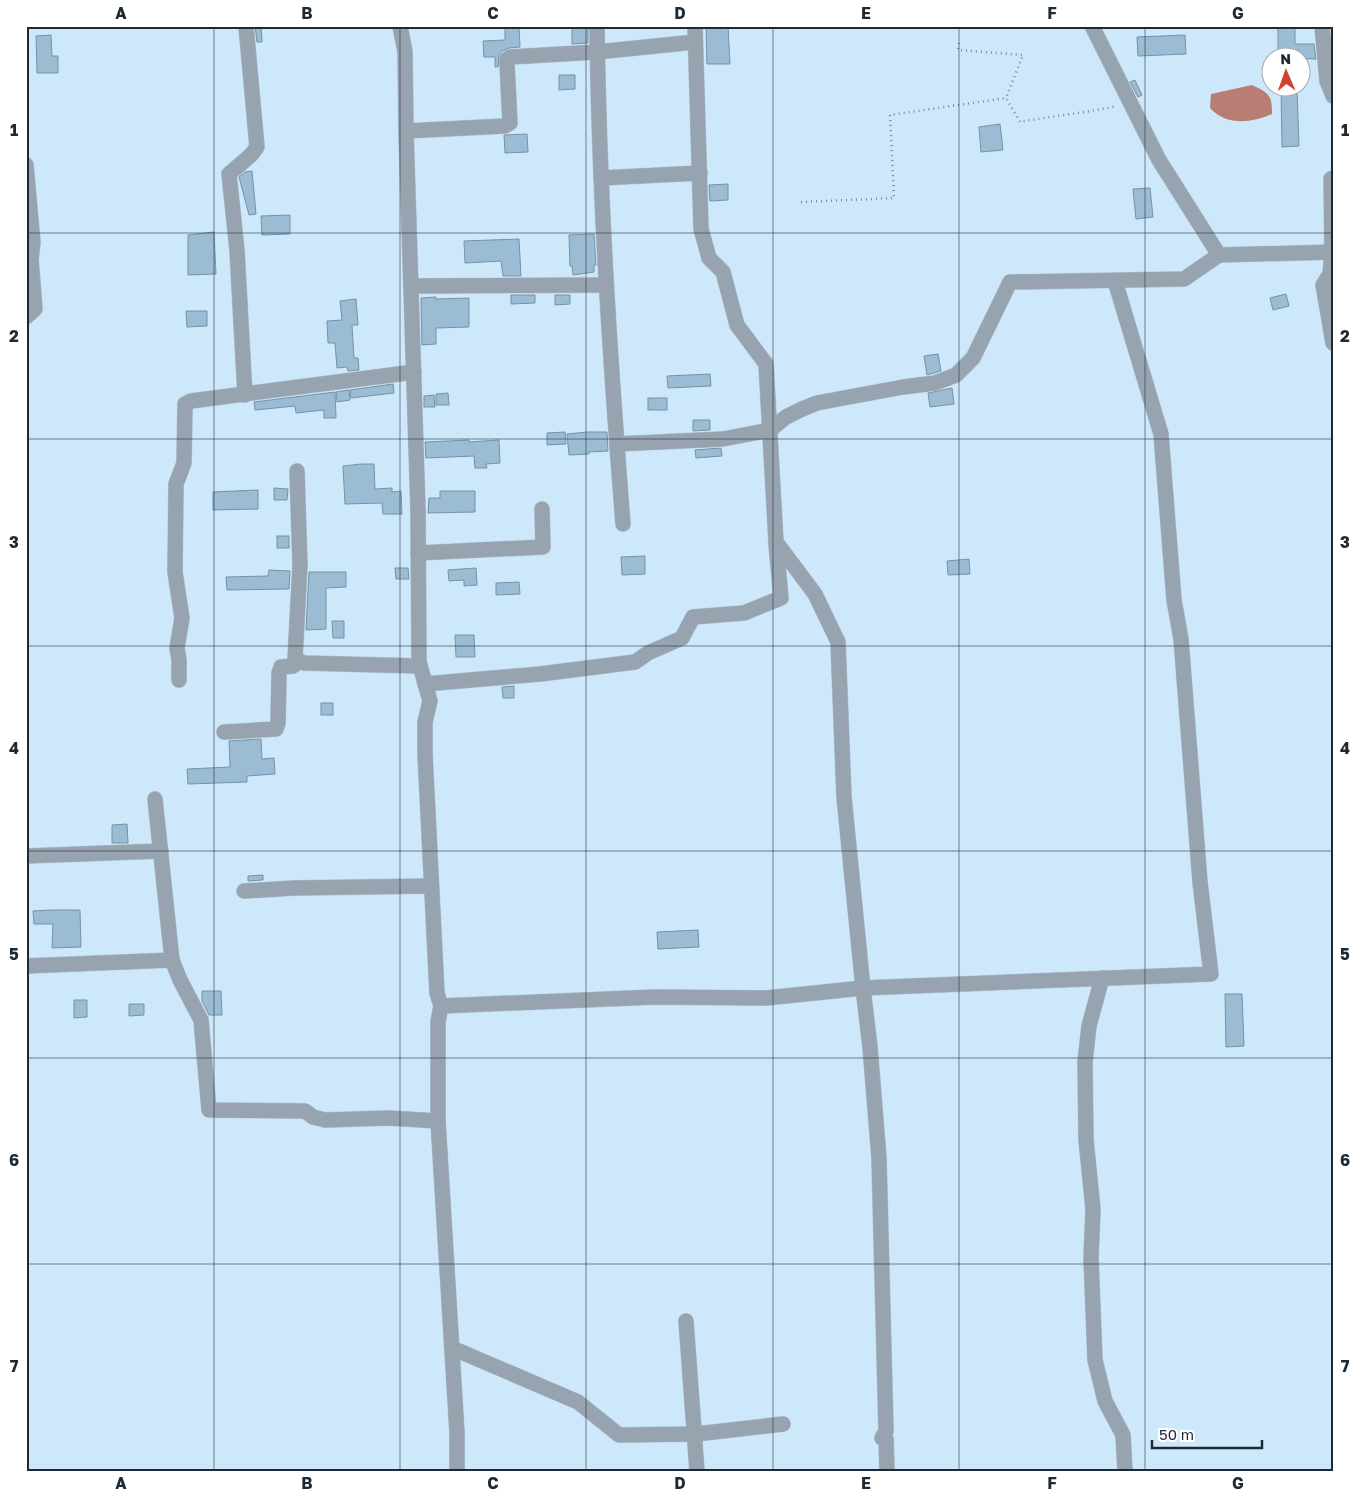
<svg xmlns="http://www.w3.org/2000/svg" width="1359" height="1497" viewBox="0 0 1359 1497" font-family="'Golos Text',sans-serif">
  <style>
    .water { fill: #b87d73 }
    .building { fill: #9cbcd3; stroke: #7492a8 }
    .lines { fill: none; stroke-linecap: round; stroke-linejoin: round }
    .minor-casing { stroke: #aec6d7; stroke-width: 16 }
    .path { stroke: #778a99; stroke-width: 2.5; stroke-dasharray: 1 4; stroke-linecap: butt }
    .minor { stroke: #97a4af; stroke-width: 15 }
    .grid { fill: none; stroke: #1d2a33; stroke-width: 1; stroke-opacity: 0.55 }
    .neatline { fill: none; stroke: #1d2a33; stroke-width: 2 }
    .grid-label { font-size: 16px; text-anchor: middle; font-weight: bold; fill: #1d2a33 }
  </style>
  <rect width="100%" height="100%" fill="#cee8fb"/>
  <path class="water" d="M1252,85C1269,93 1272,95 1272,114C1251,123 1226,126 1210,108L1211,94Z"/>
  <g class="building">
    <polygon points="255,26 261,26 262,42 257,42"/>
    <polygon points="505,26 519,26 520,47 509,48 502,51 499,55 498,67 495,67 495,57 484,57 483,41 505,40"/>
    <polygon points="572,26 588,26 588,43 572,44"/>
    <polygon points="706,26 728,26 730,64 707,64"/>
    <polygon points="1278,26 1295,26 1295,44 1314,44 1316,59 1278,58"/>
    <polygon points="51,35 52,56 58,56 58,73 37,73 36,36"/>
    <polygon points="1185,35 1186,54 1138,56 1137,37"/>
    <polygon points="559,75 575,75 575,89 559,90"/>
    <polygon points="1135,80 1142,95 1138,97 1130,82"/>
    <polygon points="1281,89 1297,89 1299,146 1282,147"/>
    <polygon points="1000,124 1003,150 981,152 979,127"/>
    <polygon points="527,134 528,152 505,153 504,135"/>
    <polygon points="252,171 256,214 249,215 239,177 245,172"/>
    <polygon points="728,184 728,200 710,201 709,185"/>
    <polygon points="1150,188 1153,217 1136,219 1133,189"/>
    <polygon points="290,215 290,234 262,235 261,216"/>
    <polygon points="214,232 216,274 188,275 188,235"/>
    <polygon points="594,234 596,265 594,265 594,272 573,275 572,266 570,266 569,235"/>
    <polygon points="519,239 521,276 503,276 501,261 465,263 464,241"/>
    <polygon points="1286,294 1289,306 1273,310 1270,298"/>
    <polygon points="511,295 535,295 535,303 511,304"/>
    <polygon points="555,295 570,295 570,304 555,305"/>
    <polygon points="436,297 436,299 469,298 469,327 436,328 436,344 422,345 421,298"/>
    <polygon points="356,299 358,325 352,325 354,358 358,358 359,370 348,371 347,367 337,368 335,343 328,343 327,321 342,320 340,301"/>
    <polygon points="186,311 207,311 207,326 187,327"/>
    <polygon points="938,354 941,371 927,375 924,356"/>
    <polygon points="710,374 711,386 668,388 667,376"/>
    <polygon points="393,384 394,393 351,398 350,390"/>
    <polygon points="952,388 954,404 930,407 928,393"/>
    <polygon points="349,390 350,400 337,402 336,392"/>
    <polygon points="335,392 336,418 324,418 324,410 296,413 295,406 255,410 254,402"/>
    <polygon points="448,393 449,405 436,405 436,394"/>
    <polygon points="434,395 435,407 424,407 424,396"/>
    <rect x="648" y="398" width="19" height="12"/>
    <polygon points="693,420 710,420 710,430 693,431"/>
    <polygon points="565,432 566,444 547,445 547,433"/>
    <polygon points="587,432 607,432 608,451 589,452 589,454 569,455 567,434"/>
    <polygon points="469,440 469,442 499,440 500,463 486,464 487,468 475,468 474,456 426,458 425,442"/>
    <polygon points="721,448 722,456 696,458 695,450"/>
    <polygon points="361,464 374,464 375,489 392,488 392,492 401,491 402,514 383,514 382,503 345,504 343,466"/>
    <polygon points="274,488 288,489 287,500 274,500"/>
    <polygon points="258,490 258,509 213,510 213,492"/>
    <polygon points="440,491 475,491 475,512 428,513 429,498 440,498"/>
    <rect x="277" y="536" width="12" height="12"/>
    <polygon points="645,556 645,574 622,575 621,557"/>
    <polygon points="969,559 970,574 948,575 947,561"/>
    <polygon points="395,568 408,568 409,579 396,579"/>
    <polygon points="476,568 477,585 464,586 464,580 449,581 448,570"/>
    <polygon points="269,570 290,571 289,589 227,590 226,577 268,576"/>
    <polygon points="309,572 346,572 346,587 326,588 326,629 306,630"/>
    <polygon points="519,582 520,594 496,595 496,583"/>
    <polygon points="332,621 344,621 344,638 333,638"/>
    <polygon points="455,635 474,635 475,657 456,657"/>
    <polygon points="514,686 514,698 503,698 502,687"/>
    <rect x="321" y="703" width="12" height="12"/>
    <polygon points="261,739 262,759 274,758 275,774 247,776 247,782 188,784 187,769 230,767 229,741"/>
    <polygon points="127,824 128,843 112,843 112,825"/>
    <polygon points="263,875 263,880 248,881 248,876"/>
    <polygon points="51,910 80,910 81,947 52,948 53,924 34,924 33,911"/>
    <polygon points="698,930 699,947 658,949 657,932"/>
    <polygon points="202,991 221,991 222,1015 209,1015 202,1001"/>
    <polygon points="1225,994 1242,994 1244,1046 1226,1047"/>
    <polygon points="74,1000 87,1000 87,1017 74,1018"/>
    <polygon points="129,1004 144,1004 144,1015 129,1016"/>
  </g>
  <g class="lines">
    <g class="minor-casing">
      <g id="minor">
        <polyline points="400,26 405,52 406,131 418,511 419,662 430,701 425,722 425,754 437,993 441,1006 438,1022 438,1121 457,1433 457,1471"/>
        <path d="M597,26C599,193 610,358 623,524"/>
        <polyline points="695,26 701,229 709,258 723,272 737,325 766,364 776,542 815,594 838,642 844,797 863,988 870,1047 879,1158 886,1431 882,1438 886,1439 887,1471"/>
        <polyline points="1092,26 1159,160 1219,255"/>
        <polyline points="1322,26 1327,81 1333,96"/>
        <polyline points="406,131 505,126 510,123 507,64 507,59 510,57 597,52 695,42"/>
        <polyline points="26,165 33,243 31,259 35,309 26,317"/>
        <polyline points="601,178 700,173"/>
        <polyline points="1333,178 1331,179 1332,252 1330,274 1323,285 1333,343"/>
        <polyline points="411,286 606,285"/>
        <polyline points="245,395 237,250 229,174 251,155 257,147 246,26"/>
        <polyline points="617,444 723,439 770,430 786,417 802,409 817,403 903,387 935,383 956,375 973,358 1010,282 1184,279 1219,255 1333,252"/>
        <polyline points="297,471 300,565 295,659 304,663 420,666"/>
        <polyline points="418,553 543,547 542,509"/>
        <polyline points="179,680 179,660 177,648 182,618 175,572 176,484 184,463 185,404 191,401 414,372"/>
        <polyline points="425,684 540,674 635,662 648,653 682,638 693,617 744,613 781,598 776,544"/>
        <polyline points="224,732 276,729 278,723 279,673 281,667 293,666 299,661"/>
        <polyline points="155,799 172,960 180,980 201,1020 209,1110 305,1111 313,1117 325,1120 389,1118 438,1121"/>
        <polyline points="26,856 161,851"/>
        <polyline points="244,891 294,888 431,886"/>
        <polyline points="26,966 172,960"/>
        <polyline points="1102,978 1089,1026 1085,1062 1086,1140 1093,1209 1091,1258 1095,1360 1105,1401 1123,1435 1125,1471"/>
        <polyline points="441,1006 655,997 766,998 863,988 1211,974 1200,882 1181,639 1174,600 1161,434 1115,281"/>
        <polyline points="686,1321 697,1471"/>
        <polyline points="452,1348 578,1402 619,1435 696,1434 783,1424"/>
      </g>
    </g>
    <g class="path">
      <path d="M959,43L958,50L1023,55L1006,98L1020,122C1052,116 1085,113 1117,106"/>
      <polyline points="801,202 894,198 890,115 1006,98"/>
    </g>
    <use href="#minor" class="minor"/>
  </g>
  <path class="grid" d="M214,26V1471M400,26V1471M586,26V1471M773,26V1471M959,26V1471M1145,26V1471M26,233H1333M26,439H1333M26,646H1333M26,851H1333M26,1058H1333M26,1264H1333"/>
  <rect width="1359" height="1497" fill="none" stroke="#ffffff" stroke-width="55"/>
  <g transform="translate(1286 72) rotate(358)"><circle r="24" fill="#ffffff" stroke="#a5aaad"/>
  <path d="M0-4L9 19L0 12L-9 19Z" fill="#cf4232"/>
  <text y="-8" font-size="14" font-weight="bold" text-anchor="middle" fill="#1d2a33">N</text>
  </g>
  <path d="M1152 1440v8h110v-8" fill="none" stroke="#1d2a33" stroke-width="2.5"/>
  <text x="1159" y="1440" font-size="15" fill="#1d2a33" stroke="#ffffff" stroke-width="4" paint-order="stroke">50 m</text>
  <rect x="28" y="28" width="1304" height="1442" class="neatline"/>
  <g class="grid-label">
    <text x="121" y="19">A</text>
    <text x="307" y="19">B</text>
    <text x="493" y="19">C</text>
    <text x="680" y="19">D</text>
    <text x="866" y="19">E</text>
    <text x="1052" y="19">F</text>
    <text x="1238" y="19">G</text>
    <text x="14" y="136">1</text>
    <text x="1345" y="136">1</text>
    <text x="14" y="342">2</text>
    <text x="1345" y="342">2</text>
    <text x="14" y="548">3</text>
    <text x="1345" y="548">3</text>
    <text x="14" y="754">4</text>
    <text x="1345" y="754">4</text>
    <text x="14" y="960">5</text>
    <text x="1345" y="960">5</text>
    <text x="14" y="1166">6</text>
    <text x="1345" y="1166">6</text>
    <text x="14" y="1372">7</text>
    <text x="1345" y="1372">7</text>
    <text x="121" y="1489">A</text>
    <text x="307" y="1489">B</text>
    <text x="493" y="1489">C</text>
    <text x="680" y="1489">D</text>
    <text x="866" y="1489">E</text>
    <text x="1052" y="1489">F</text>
    <text x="1238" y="1489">G</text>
  </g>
</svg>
